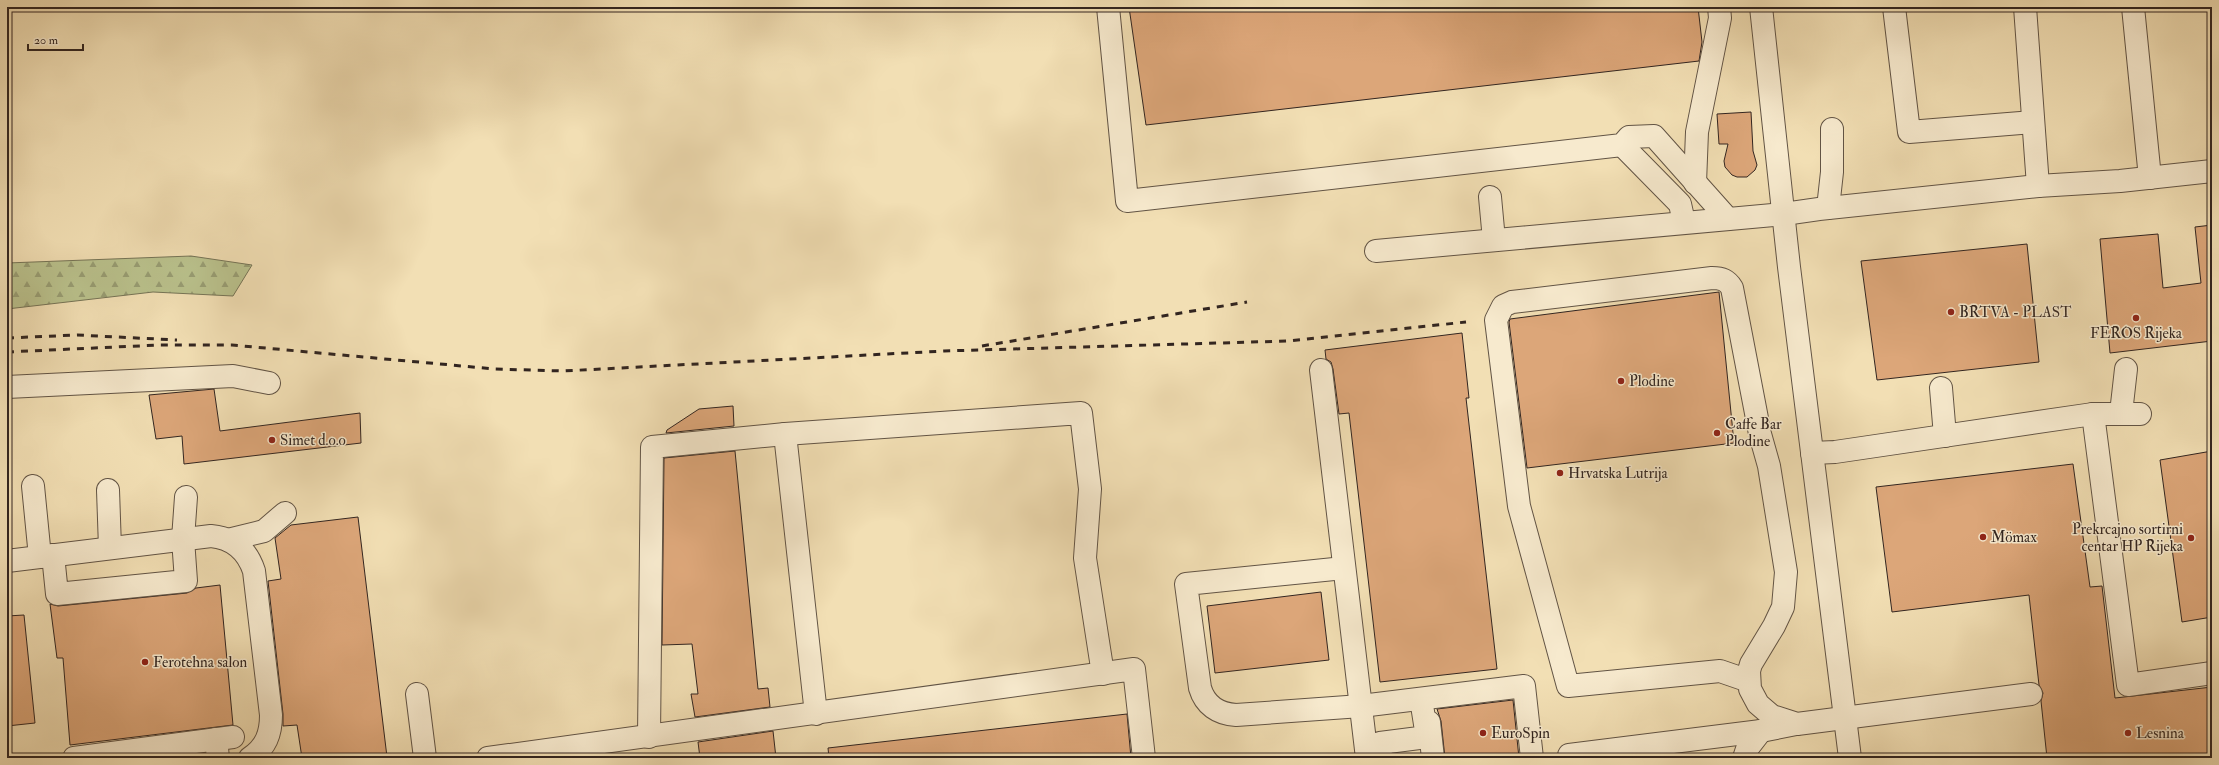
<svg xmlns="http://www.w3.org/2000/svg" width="2219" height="765" viewBox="0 0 2219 765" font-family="'IM FELL Double Pica',serif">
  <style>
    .forest { fill: url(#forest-firs); stroke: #767456 }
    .building { fill: #dca679; stroke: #322520 }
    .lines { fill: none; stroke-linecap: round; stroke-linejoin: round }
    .minor-casing { stroke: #625445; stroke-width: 24 }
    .minor { stroke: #f7eace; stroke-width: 22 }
    .rail { stroke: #322520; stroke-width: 3; stroke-dasharray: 7 7; stroke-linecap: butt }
    .poi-dot { fill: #8f2418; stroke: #f7eace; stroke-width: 1.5 }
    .labels { text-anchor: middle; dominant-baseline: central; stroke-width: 3; stroke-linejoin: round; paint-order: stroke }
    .poi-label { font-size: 15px; fill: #322520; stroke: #f7eace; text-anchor: start }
  </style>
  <defs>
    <pattern id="forest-firs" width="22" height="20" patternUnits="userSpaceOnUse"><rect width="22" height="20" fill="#bac28d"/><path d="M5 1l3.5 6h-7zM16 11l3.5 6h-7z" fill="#989d73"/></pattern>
  </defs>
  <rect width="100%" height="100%" fill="#f2dfb4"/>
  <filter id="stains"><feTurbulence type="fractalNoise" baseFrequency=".005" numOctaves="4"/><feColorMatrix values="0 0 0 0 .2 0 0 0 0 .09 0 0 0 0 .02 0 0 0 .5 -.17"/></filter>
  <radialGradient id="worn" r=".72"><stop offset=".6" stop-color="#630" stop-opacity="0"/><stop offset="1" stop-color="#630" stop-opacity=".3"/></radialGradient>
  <polygon class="forest" points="191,256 252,265 233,296 153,292 7,309 7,263"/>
  <g class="building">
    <polygon points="1129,7 1698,7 1702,42 1699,61 1146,125"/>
    <polygon points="1751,112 1753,151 1757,165 1755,170 1747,177 1737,177 1732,175 1725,167 1724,161 1728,144 1719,144 1717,114"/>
    <polygon points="2212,225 2212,341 2110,353 2100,239 2158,234 2163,288 2201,283 2195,227"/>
    <polygon points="2027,244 2039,362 1877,380 1861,261"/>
    <polygon points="1719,292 1734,443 1527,468 1509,322 1510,319"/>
    <polygon points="1462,333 1469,398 1466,398 1497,669 1380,682 1349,413 1339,414 1333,369 1331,362 1326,359 1325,350"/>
    <polygon points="214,389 220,431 360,413 361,443 184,464 182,436 156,439 149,395"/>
    <polygon points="733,406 734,426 666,433 667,430 699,409"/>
    <polygon points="735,451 758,689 768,688 770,707 695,717 691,694 698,694 692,644 662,645 664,458"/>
    <polygon points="2212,451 2212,617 2182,622 2160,460"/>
    <polygon points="2073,464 2090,587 2102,586 2115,698 2212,687 2212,758 2047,758 2041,701 2043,693 2039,685 2029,595 1892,612 1876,487"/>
    <polygon points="358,517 387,757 302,758 297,725 283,726 283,714 268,581 281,579 275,538 291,525"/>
    <polygon points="220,585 233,725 70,745 63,658 57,658 50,604 58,606 187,593 196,588"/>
    <polygon points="1321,592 1329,660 1215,673 1207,606"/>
    <polygon points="24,615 35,723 7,726 7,616"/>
    <polygon points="1513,700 1519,758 1445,758 1441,721 1437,709"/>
    <polygon points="1127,714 1131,758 829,758 828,748"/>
    <polygon points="773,731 776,758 700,758 698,742"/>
  </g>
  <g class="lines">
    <g class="minor-casing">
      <g id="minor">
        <polyline points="1108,7 1127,201 1622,145 1629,137 1654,136 1728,219"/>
        <polyline points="1761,7 1789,267 1850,758"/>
        <polyline points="1894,7 1909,132 2033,122"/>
        <polyline points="2025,7 2038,186"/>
        <polyline points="2133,7 2150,178"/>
        <polyline points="1622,145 1680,204 1684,222"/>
        <polyline points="1695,183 1697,132 1720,18 1719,7"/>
        <polyline points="1490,197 1494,240"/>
        <polyline points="1828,208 1832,172 1832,129"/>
        <polyline points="1376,251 1784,214 1819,209 2038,186 2120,181 2212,171"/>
        <polyline points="1321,370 1367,758"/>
        <polyline points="7,387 233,376 269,383"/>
        <polyline points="1941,388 1945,436"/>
        <polyline points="2121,413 2126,369"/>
        <polyline points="2093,414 2128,685 2212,673"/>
        <polyline points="785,434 816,714"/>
        <polyline points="1812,453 1835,452 2093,414 2140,414"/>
        <polyline points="33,486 40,557"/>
        <polyline points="108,490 110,548"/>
        <polyline points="228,540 264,531 285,513"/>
        <polyline points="53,555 57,594 186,581 183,539 186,497"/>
        <path d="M7,561L211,536C233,538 247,550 254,571L271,715C271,734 266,747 250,758"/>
        <path d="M1344,568L1186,584L1200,688C1205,705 1218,714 1236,715L1361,706L1524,686L1532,758"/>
        <path d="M1749,681L1720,671L1568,686L1519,506L1496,320L1503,306L1512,302L1712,278C1722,278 1727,280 1732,288L1760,434L1769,466L1786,572L1783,607L1774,626L1751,664L1749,671L1750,689L1758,704L1772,716L1797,724L2031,694"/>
        <polyline points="417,694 425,758"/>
        <polyline points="1429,722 1433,758"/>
        <polyline points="649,737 652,447 785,434 1081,413 1090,489 1085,558 1103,674"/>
        <polyline points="216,739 218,758"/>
        <polyline points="1569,755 1761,731 1796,724"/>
        <polyline points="74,758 233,737"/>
        <polyline points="488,758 1134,669 1144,758"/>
        <polyline points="1381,758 1380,743 1427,737 1421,699"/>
        <polyline points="1744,758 1747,749 1761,731"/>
      </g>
    </g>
    <use href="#minor" class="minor"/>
    <g class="rail">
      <polyline points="7,338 77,335 177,340"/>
      <polyline points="982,346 1247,302"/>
      <polyline points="7,352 159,345 232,345 495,369 563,371 944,351 1288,341 1466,322"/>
    </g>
  </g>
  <g class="poi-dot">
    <circle cx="1951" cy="312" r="4"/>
    <circle cx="2136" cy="318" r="4"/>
    <circle cx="1621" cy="381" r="4"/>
    <circle cx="1717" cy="433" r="4"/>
    <circle cx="272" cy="440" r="4"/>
    <circle cx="1560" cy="473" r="4"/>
    <circle cx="1983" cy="537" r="4"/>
    <circle cx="2191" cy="538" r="4"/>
    <circle cx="145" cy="662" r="4"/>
    <circle cx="1483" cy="733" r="4"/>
    <circle cx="2128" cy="733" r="4"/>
  </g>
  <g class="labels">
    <g class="poi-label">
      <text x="1959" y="312">BRTVA - PLAST</text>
      <text x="2136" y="333" text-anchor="middle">FEROS Rijeka</text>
      <text x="1629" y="381">Plodine</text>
      <text x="1725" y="424">Caffe Bar<tspan x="1725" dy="17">Plodine</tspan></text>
      <text x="280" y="440">Simet d.o.o</text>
      <text x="1568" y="473">Hrvatska Lutrija</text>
      <text x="2183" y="529" text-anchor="end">Prekrcajno sortirni<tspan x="2183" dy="17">centar HP Rijeka</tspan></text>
      <text x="1991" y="537">Mömax</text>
      <text x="153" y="662">Ferotehna salon</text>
      <text x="1491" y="733">EuroSpin</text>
      <text x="2136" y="733">Lesnina</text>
    </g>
  </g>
  <rect width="2219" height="765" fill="none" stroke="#f2dfb4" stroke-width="24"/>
  <rect x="8" y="8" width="2203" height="749" fill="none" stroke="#322520" stroke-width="2"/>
  <rect x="12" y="12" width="2195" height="741" fill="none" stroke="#322520"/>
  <path d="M28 44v6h55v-6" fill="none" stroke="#322520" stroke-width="2"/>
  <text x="34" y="44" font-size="12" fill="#322520" stroke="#f7eace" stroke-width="3" paint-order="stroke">20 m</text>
  <rect width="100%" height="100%" filter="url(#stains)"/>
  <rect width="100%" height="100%" fill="url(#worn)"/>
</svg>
